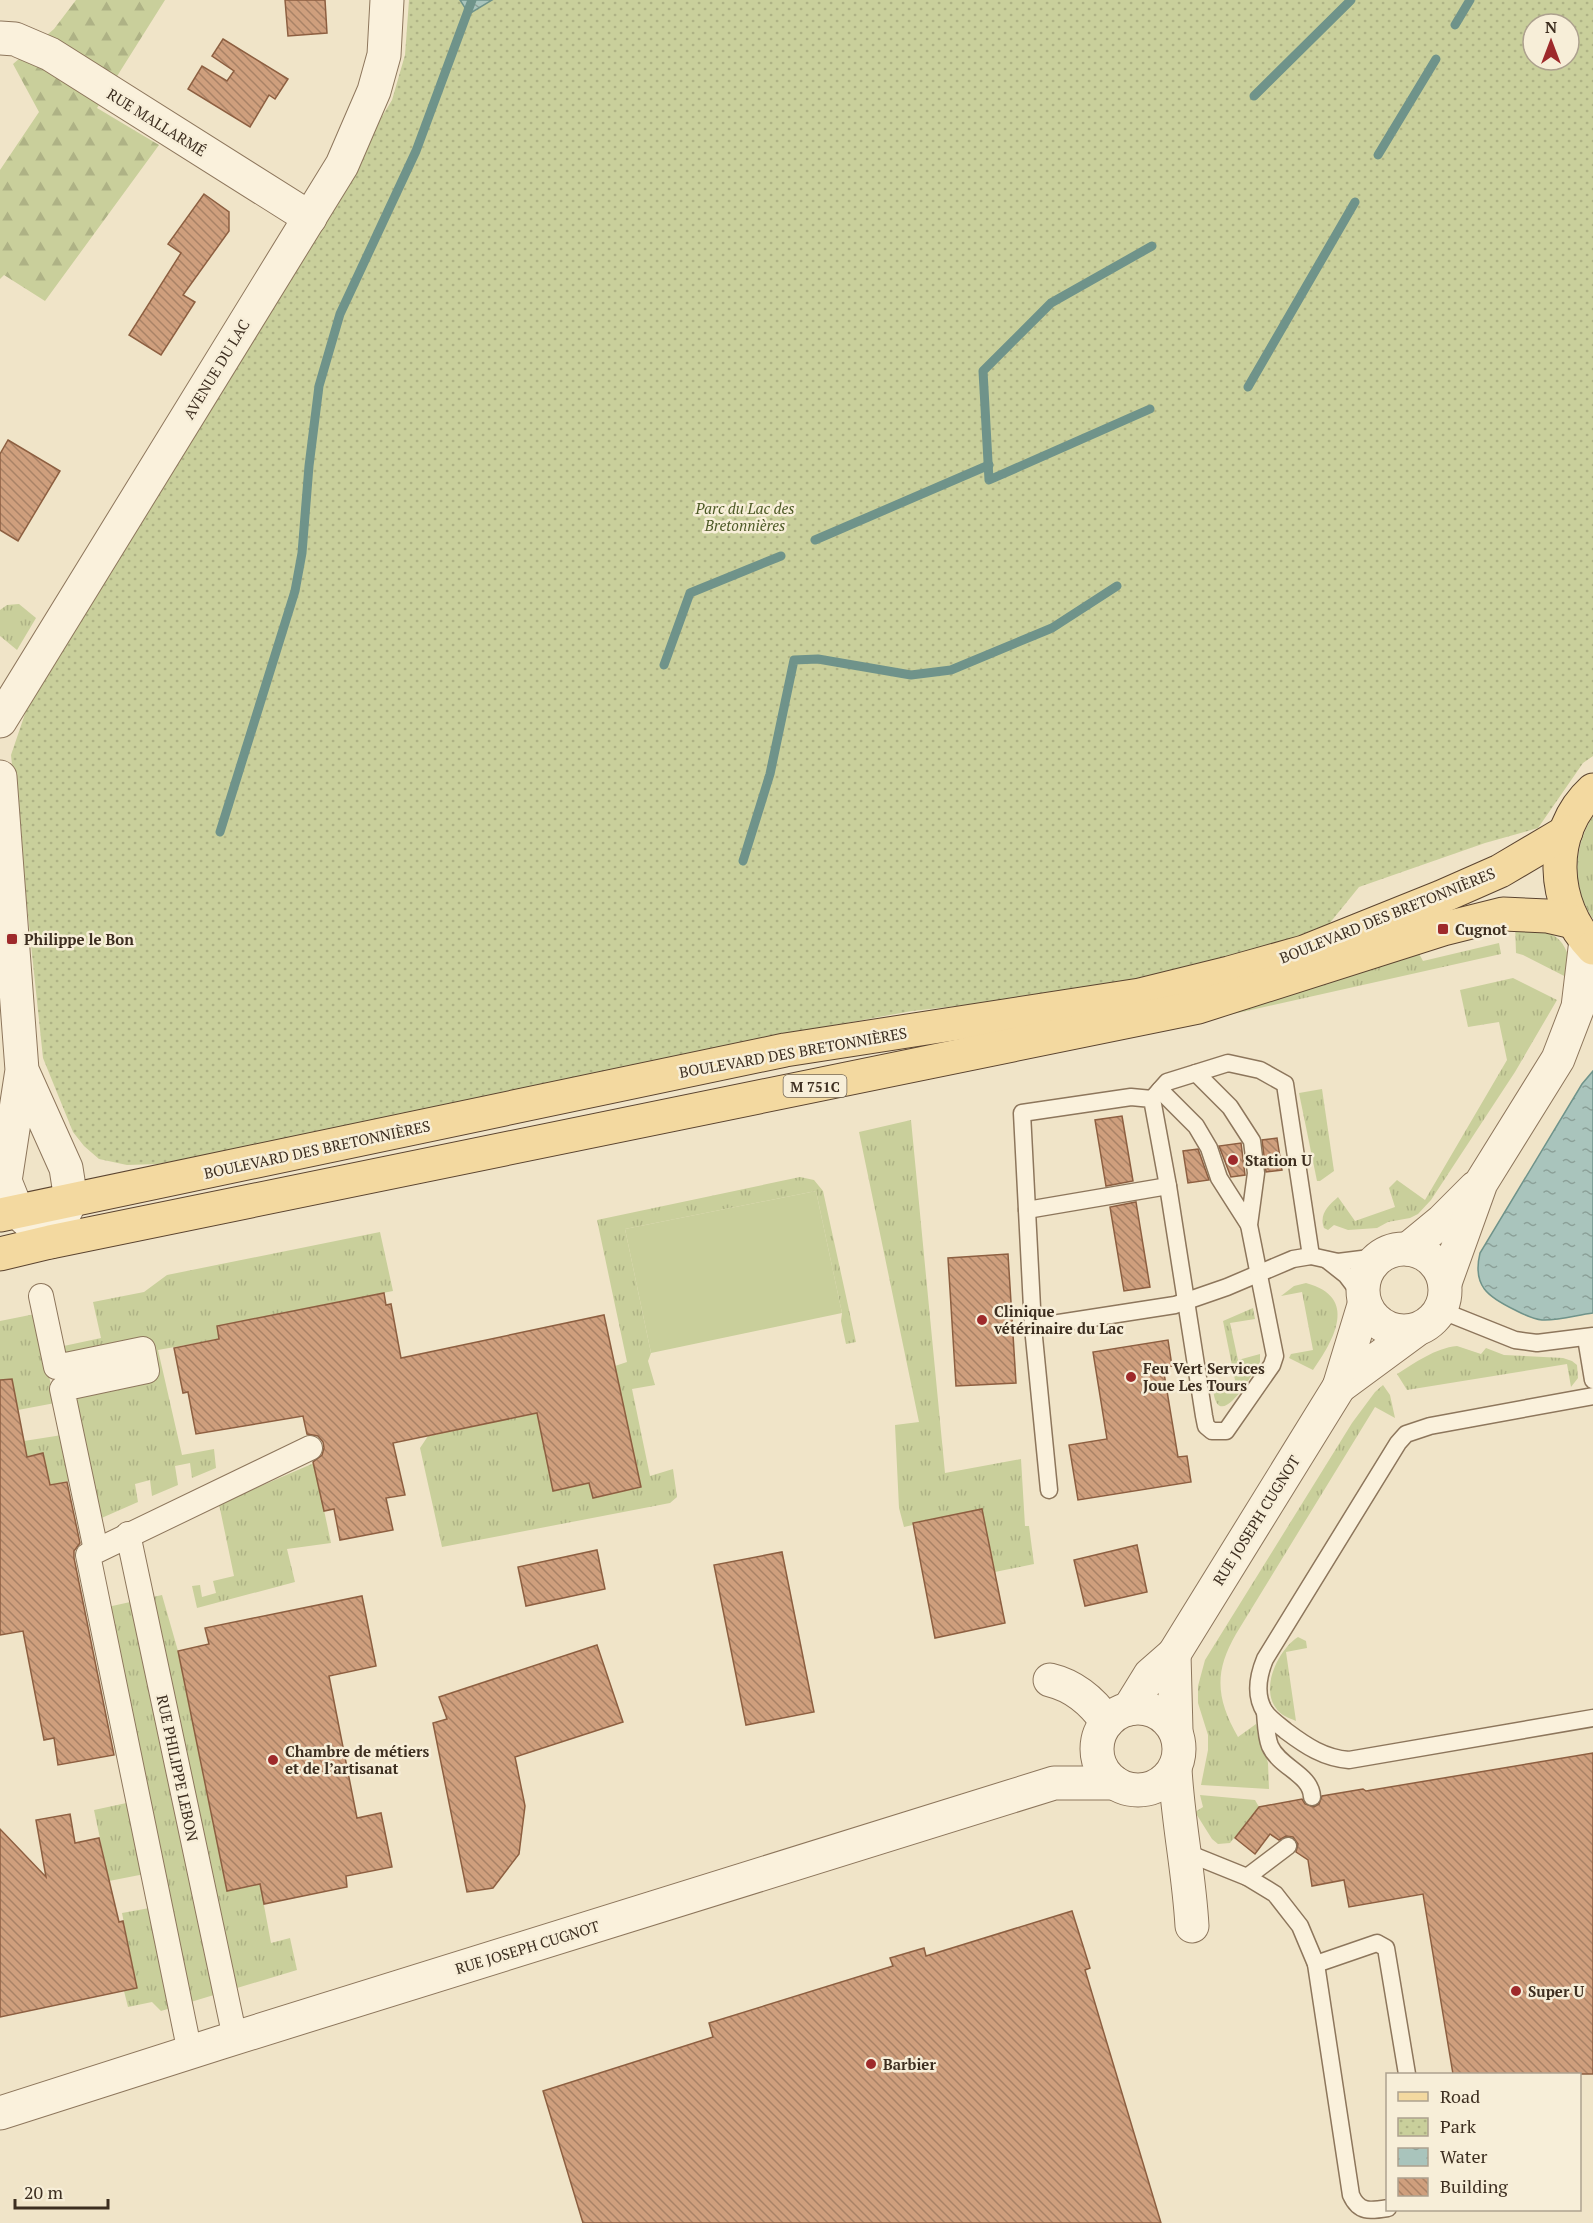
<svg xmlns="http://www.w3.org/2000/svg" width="1593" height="2223" viewBox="0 0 1593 2223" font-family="'PT Serif',serif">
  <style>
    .grass { fill: url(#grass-tufts) }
    .forest { fill: url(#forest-firs) }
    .park { fill: url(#park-dots); fill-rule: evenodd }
    .pitch { fill: #c9cf9b }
    .water { fill: url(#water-ripples); stroke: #6f938a; stroke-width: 1.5 }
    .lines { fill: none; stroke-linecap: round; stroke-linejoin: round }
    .stream { stroke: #6f938a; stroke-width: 9 }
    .building { fill: url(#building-back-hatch); stroke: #8d5f41; stroke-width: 1.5 }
    .service-casing { stroke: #8d765c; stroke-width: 19 }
    .pedestrian-casing { stroke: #8d765c; stroke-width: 26 }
    .minor-casing { stroke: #8d765c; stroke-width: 35 }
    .tertiary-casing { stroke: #8d765c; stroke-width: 35 }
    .primary-casing { stroke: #5b4430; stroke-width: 35 }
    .service { stroke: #faf1dc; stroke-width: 16 }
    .pedestrian { stroke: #faf1dc; stroke-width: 24 }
    .minor { stroke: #faf1dc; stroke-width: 33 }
    .tertiary { stroke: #faf1dc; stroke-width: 33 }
    .primary { stroke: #f3d9a0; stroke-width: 33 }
    .poi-dot { fill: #9e2a2b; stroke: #f7eed8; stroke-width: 2 }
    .labels { text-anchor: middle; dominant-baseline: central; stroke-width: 5; stroke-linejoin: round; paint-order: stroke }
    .shield { fill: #f7eed8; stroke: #756857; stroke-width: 1.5 }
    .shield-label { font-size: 14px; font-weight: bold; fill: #3d2e20 }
    .street-label { font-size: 15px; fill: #3d2e20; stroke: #f7eed8 }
    .park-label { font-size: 15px; font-style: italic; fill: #4d5a26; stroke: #f7eed8 }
    .poi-label { font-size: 15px; font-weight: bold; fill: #3d2e20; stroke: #f7eed8; text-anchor: start }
  </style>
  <defs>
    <pattern id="grass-tufts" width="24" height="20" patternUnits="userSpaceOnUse" patternTransform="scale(1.5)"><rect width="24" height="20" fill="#c9cf9b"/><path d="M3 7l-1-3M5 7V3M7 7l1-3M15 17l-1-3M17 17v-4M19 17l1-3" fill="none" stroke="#aeb285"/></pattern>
    <pattern id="forest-firs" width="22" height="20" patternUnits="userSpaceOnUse" patternTransform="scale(1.5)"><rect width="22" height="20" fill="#c9cf9b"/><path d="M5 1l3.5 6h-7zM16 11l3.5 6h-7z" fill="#aeb285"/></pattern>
    <pattern id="park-dots" width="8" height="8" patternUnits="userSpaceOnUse" patternTransform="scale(1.5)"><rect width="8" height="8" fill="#c9cf9b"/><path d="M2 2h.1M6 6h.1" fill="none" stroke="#aeb285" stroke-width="1.8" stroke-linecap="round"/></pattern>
    <pattern id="water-ripples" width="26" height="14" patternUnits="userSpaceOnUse" patternTransform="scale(1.5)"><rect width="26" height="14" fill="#a9c4bc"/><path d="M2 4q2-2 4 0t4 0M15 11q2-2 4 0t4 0" fill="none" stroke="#8ba098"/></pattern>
    <pattern id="building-back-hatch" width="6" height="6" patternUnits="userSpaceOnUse" patternTransform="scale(1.5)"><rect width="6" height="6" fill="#cf9f7d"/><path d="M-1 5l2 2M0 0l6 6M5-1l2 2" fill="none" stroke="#a98266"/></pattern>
  </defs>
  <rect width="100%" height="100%" fill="#f0e4c8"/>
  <g class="grass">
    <polygon points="19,604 36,618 17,650 0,636 0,610 7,605"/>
    <path d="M1593,816V919C1571,888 1573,847 1593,816Z"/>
    <path d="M1515,923C1558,933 1567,936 1574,981L1523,955L1516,953Z"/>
    <polygon points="1499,943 1501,954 1224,1016 1222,1010 1417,950 1423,961"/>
    <path d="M1513,978L1557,1000L1515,1072L1431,1200L1418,1214L1410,1218L1388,1222L1377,1228L1348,1230L1334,1225L1328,1230L1324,1228C1319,1214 1328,1206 1338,1197L1355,1221L1395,1207L1389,1188L1397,1180L1425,1200L1507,1060L1499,1022L1468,1027L1460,990Z"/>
    <polygon points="1322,1089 1334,1171 1320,1181 1317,1181 1299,1093"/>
    <polygon points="911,1120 945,1473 1021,1459 1025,1526 1029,1526 1034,1564 995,1572 982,1509 904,1527 899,1508 895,1425 919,1422 859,1132"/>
    <polygon points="800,1177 814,1180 823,1191 856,1342 846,1344 841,1321 842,1313 816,1191 625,1229 651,1353 648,1361 655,1385 632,1389 650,1476 673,1469 677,1497 670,1503 442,1547 420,1448 428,1436 537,1413 554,1491 589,1483 594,1498 640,1487 615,1366 627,1362 597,1220"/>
    <polygon points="380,1232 393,1291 217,1326 219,1339 158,1350 182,1455 214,1449 216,1468 192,1478 190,1463 175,1466 178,1485 152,1496 150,1480 135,1484 138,1502 97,1520 59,1347 101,1338 93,1302 144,1292 167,1275"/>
    <path d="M1306,1283C1359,1297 1334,1340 1313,1370L1289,1358L1291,1354L1313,1350L1302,1292L1281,1296L1294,1286Z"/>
    <path d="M1253,1308L1255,1319L1230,1323L1238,1360L1260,1354V1362C1252,1374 1218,1436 1213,1389L1236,1385L1223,1321Z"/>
    <polygon points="35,1314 55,1403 18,1410 16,1397 0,1400 0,1321"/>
    <path d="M1457,1346L1481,1354L1486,1348L1504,1355L1563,1358L1572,1361L1577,1365L1578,1378L1571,1387L1567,1364L1407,1390L1397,1374C1415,1363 1435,1348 1457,1346Z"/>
    <path d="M1383,1385L1390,1395L1395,1418L1375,1407L1236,1634C1214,1672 1216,1698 1238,1737L1256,1724L1268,1763L1269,1789L1201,1785L1208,1750V1735L1198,1703V1686L1205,1660L1352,1423L1375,1392Z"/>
    <polygon points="62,1435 69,1481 50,1485 43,1454 15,1459 13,1451 26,1449 24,1441"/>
    <polygon points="314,1463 331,1543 287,1549 295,1582 197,1608 192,1586 200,1585 202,1597 216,1593 213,1581 234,1576 219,1504"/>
    <polygon points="162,1595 178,1651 227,1890 260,1884 271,1943 290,1938 297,1970 161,2011 152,2002 128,2007 124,1991 137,1988 122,1913 166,1905 160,1871 109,1881 94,1810 145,1799 103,1608"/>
    <path d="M1298,1637L1306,1641L1307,1648L1286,1652L1296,1721C1289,1718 1280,1715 1276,1708C1260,1687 1279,1649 1298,1637Z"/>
    <polygon points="1200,1795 1255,1800 1259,1807 1230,1843 1218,1844 1212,1839 1195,1812 1203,1807"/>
  </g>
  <polygon class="forest" points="76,0 165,0 97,108 159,145 45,301 4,275 0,279 0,170 39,112 13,64 54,29"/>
  <path class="park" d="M409,0H1593V756L1583,763L1538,828L1485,843L1359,887L1329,924L1209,969L1003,1001L912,1011L770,1037L617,1071L439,1106L224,1152L158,1164L127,1165L99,1159L84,1146L73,1132L43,1058L11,755L30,699L392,100L405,55ZM1533,24H1569V60H1533Z"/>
  <polygon class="pitch" points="816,1191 842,1313 651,1353 625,1229"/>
  <g class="water">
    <polygon points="460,0 492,0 469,14"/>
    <path d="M1593,1071V1313C1577,1315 1558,1321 1542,1320C1532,1319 1523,1314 1515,1310C1488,1297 1472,1286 1480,1253L1582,1084Z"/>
  </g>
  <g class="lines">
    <g class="stream">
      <polyline points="1455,25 1470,0"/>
      <polyline points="1254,96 1351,0"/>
      <polyline points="1378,155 1436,59"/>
      <polyline points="1248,387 1355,202"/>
      <polyline points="1150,409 989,480 983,371 1051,303 1152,246"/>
      <polyline points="815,540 989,465"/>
      <polyline points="664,665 690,593 781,556"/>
      <polyline points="220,832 295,591 302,553 309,466 319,386 340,314 416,151 472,0"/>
      <polyline points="743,861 770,774 794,660 818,659 911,675 951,670 1052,628 1117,586"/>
    </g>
  </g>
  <g class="building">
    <polygon points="285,0 325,0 327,33 288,36"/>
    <polygon points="223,39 288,79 275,99 269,95 250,127 188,89 202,66 227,81 234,71 212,56"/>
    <polygon points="204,194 229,212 229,231 183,295 195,302 161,355 129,335 181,253 168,244"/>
    <polygon points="8,440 60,471 18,541 0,530 0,454"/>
    <polygon points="1122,1116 1133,1181 1106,1186 1095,1120"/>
    <polygon points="1277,1138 1282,1170 1266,1172 1262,1140"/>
    <polygon points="1241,1143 1245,1175 1231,1177 1219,1146"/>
    <polygon points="1198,1149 1209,1180 1188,1183 1183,1151"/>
    <polygon points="1136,1202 1150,1287 1124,1291 1110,1207"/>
    <polygon points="1008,1254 1016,1383 956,1386 948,1258"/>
    <polygon points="384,1293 386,1305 391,1304 401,1358 604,1315 641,1487 593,1498 589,1483 553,1491 537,1413 393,1443 405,1495 386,1498 393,1530 340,1540 334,1509 324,1511 313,1462 322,1455 324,1448 323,1442 318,1436 307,1434 303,1416 196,1434 188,1392 183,1393 174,1348 219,1339 217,1326"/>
    <polygon points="1168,1340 1172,1366 1163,1367 1178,1457 1187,1456 1191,1482 1078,1500 1069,1445 1107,1439 1093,1352"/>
    <polygon points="12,1379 27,1457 43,1453 50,1485 67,1482 80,1543 74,1551 74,1558 114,1755 58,1765 54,1738 44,1740 23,1631 0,1635 0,1380"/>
    <polygon points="982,1509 1005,1623 935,1638 913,1523"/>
    <polygon points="1137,1545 1147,1592 1085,1606 1074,1560"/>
    <polygon points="597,1550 605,1589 526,1606 518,1567"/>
    <polygon points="782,1552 814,1712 746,1725 714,1565"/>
    <polygon points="362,1596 376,1666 329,1676 357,1818 381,1813 392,1867 346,1876 347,1887 264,1904 260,1884 227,1891 178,1651 209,1644 205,1628"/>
    <polygon points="597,1645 623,1722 515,1757 525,1806 519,1854 493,1888 467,1892 433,1723 447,1719 439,1697"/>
    <polygon points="1593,1753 1593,2074 1453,2074 1423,1894 1349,1907 1344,1880 1312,1886 1308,1860 1296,1852 1298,1844 1293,1837 1286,1836 1279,1840 1270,1834 1255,1854 1235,1838 1259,1807 1302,1799 1305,1804 1314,1807 1319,1804 1322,1796 1363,1789 1366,1791"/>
    <polygon points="70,1814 75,1843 99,1838 119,1922 123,1921 137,1988 0,2017 0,1829 46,1877 36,1820"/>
    <polygon points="1072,1911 1090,1968 1085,1970 1161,2223 583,2223 543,2091 713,2037 709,2023 893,1966 890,1958 924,1948 926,1956"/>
  </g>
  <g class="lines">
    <g class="service-casing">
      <g id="service">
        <polyline points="1160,1090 1196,1126 1209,1148 1219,1178 1249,1225"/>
        <polyline points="1152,1099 1167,1082 1228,1063 1260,1070 1285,1084 1311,1256"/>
        <polyline points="1027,1210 1168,1186"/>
        <polyline points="1327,1260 1346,1275 1362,1296"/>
        <polyline points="1440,1310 1515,1340 1537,1343 1593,1336"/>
        <polyline points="1033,1327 1175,1305 1227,1287 1293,1259 1311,1256 1338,1262 1378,1257"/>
        <polyline points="1586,1338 1593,1380"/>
        <path d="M1593,1396L1430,1426L1406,1434L1398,1443L1265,1659C1258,1676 1254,1695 1265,1712C1270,1719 1280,1726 1286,1731C1306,1746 1324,1758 1349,1760L1593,1718"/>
        <polyline points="1049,1490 1033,1327 1022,1113 1131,1097 1152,1099 1168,1186 1204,1416 1206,1426 1212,1431 1226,1431 1272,1365 1275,1356 1249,1225 1256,1173 1252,1141 1230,1107 1196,1073"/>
        <path d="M1265,1712C1266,1723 1266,1736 1270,1746C1280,1768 1311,1774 1312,1797"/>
        <path d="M1185,1852L1247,1877L1275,1894L1300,1926L1316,1964L1351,2195C1359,2213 1370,2211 1388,2208"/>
        <polyline points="1247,1877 1288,1846"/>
        <polyline points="1316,1964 1377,1943 1386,1948 1407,2074"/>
      </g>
    </g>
    <g class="pedestrian-casing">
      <g id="pedestrian">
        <polyline points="41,1296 56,1367 143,1349 147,1371 62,1389 96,1550"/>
        <polyline points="128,1534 235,2038"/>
        <polyline points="190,2053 88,1555 310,1448"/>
      </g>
    </g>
    <g class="minor-casing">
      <g id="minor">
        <polyline points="0,38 15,39 50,54 310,218"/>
        <circle cx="1404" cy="1290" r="41"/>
        <polyline points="1408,1249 1442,1221 1475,1188"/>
        <polyline points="1445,1283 1481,1183 1558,1059 1578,1007 1586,940"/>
        <polyline points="1364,1305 1339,1387 1415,1331"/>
        <polyline points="1174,1654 1339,1387"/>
        <path d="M1050,1680C1075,1686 1093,1702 1107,1722"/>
        <circle cx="1138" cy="1749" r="41"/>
        <polyline points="1129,1709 1150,1675 1174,1654 1176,1731"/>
        <path d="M1175,1769C1178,1822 1189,1873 1192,1926"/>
        <polyline points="0,2113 219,2043 1054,1783 1115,1783"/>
      </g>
    </g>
    <g class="tertiary-casing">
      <g id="tertiary">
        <polyline points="0,721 342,165 374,91 384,55 387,0"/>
        <polyline points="0,777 22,1070 5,1181 17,1211 50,1242 71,1200 66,1168 22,1070"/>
      </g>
    </g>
    <g class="primary-casing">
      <g id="primary">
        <path d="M1593,790C1547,832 1551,905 1593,948"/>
        <polyline points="0,1215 785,1050 1140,995 1229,973 1304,952 1441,897 1500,871 1566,832"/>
        <polyline points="0,1254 50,1242 1198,1007 1443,929 1503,914 1547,916 1573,922"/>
      </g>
    </g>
    <use href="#service" class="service"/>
    <use href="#pedestrian" class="pedestrian"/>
    <use href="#minor" class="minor"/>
    <use href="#tertiary" class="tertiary"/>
    <use href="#primary" class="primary"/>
  </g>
  <g class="poi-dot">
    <rect x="1437" y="923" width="12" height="12" rx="3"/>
    <rect x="6" y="933" width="12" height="12" rx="3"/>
    <circle cx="1233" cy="1160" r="6"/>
    <circle cx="982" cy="1320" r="6"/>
    <circle cx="1131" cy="1377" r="6"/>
    <circle cx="273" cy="1760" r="6"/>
    <circle cx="1516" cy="1991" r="6"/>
    <circle cx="871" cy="2064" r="6"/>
  </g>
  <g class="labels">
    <rect class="shield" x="783.5" y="1075" width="63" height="22" rx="4.5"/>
    <g class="shield-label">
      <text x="815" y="1086">M 751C</text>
    </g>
    <g class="street-label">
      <text transform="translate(157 122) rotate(32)">RUE MALLARMÉ</text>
      <text transform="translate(216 369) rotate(-59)">AVENUE DU LAC</text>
      <text transform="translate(1387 915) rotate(-22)">BOULEVARD DES BRETONNIÈRES</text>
      <text transform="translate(793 1052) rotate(-10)">BOULEVARD DES BRETONNIÈRES</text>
      <text transform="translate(317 1149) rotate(-12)">BOULEVARD DES BRETONNIÈRES</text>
      <text transform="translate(1256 1520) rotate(-58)">RUE JOSEPH CUGNOT</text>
      <text transform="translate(178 1768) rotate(78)">RUE PHILIPPE LEBON</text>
      <text transform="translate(527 1947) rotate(-17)">RUE JOSEPH CUGNOT</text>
    </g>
    <g class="park-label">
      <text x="745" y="508">Parc du Lac des<tspan x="745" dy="17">Bretonnières</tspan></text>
    </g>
    <g class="poi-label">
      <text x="1455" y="929">Cugnot</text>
      <text x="24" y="939">Philippe le Bon</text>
      <text x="1245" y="1160">Station U</text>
      <text x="994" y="1311">Clinique<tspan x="994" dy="17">vétérinaire du Lac</tspan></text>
      <text x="1143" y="1368">Feu Vert Services<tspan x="1143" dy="17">Joue Les Tours</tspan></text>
      <text x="285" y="1751">Chambre de métiers<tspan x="285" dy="17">et de l’artisanat</tspan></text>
      <text x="1528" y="1991">Super U</text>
      <text x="883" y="2064">Barbier</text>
    </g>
  </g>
  <rect x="1386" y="2073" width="195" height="138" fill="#f7eed8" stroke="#ada18e" stroke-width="1.5"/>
  <rect x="1398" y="2092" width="30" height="9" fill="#f3d9a0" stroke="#ada18e" stroke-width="1.5"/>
  <text x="1440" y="2103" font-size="18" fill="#3d2e20">Road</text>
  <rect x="1398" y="2118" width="30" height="18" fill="url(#park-dots)" stroke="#ada18e" stroke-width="1.5"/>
  <text x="1440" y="2133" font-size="18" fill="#3d2e20">Park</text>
  <rect x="1398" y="2148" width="30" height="18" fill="url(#water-ripples)" stroke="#ada18e" stroke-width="1.5"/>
  <text x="1440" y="2163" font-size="18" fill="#3d2e20">Water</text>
  <rect x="1398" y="2178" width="30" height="18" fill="url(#building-back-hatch)" stroke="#ada18e" stroke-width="1.5"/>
  <text x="1440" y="2193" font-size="18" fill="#3d2e20">Building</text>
  <g transform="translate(1551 42)"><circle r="28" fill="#f7eed8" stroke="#ada18e" stroke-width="1.5"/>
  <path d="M0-4.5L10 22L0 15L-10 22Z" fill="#9e2a2b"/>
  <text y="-9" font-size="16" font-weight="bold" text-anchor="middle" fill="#3d2e20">N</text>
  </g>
  <path d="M15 2199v9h93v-9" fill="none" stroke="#3d2e20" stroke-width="3"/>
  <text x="24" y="2199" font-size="18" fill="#3d2e20" stroke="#f7eed8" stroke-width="4.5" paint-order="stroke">20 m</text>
</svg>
